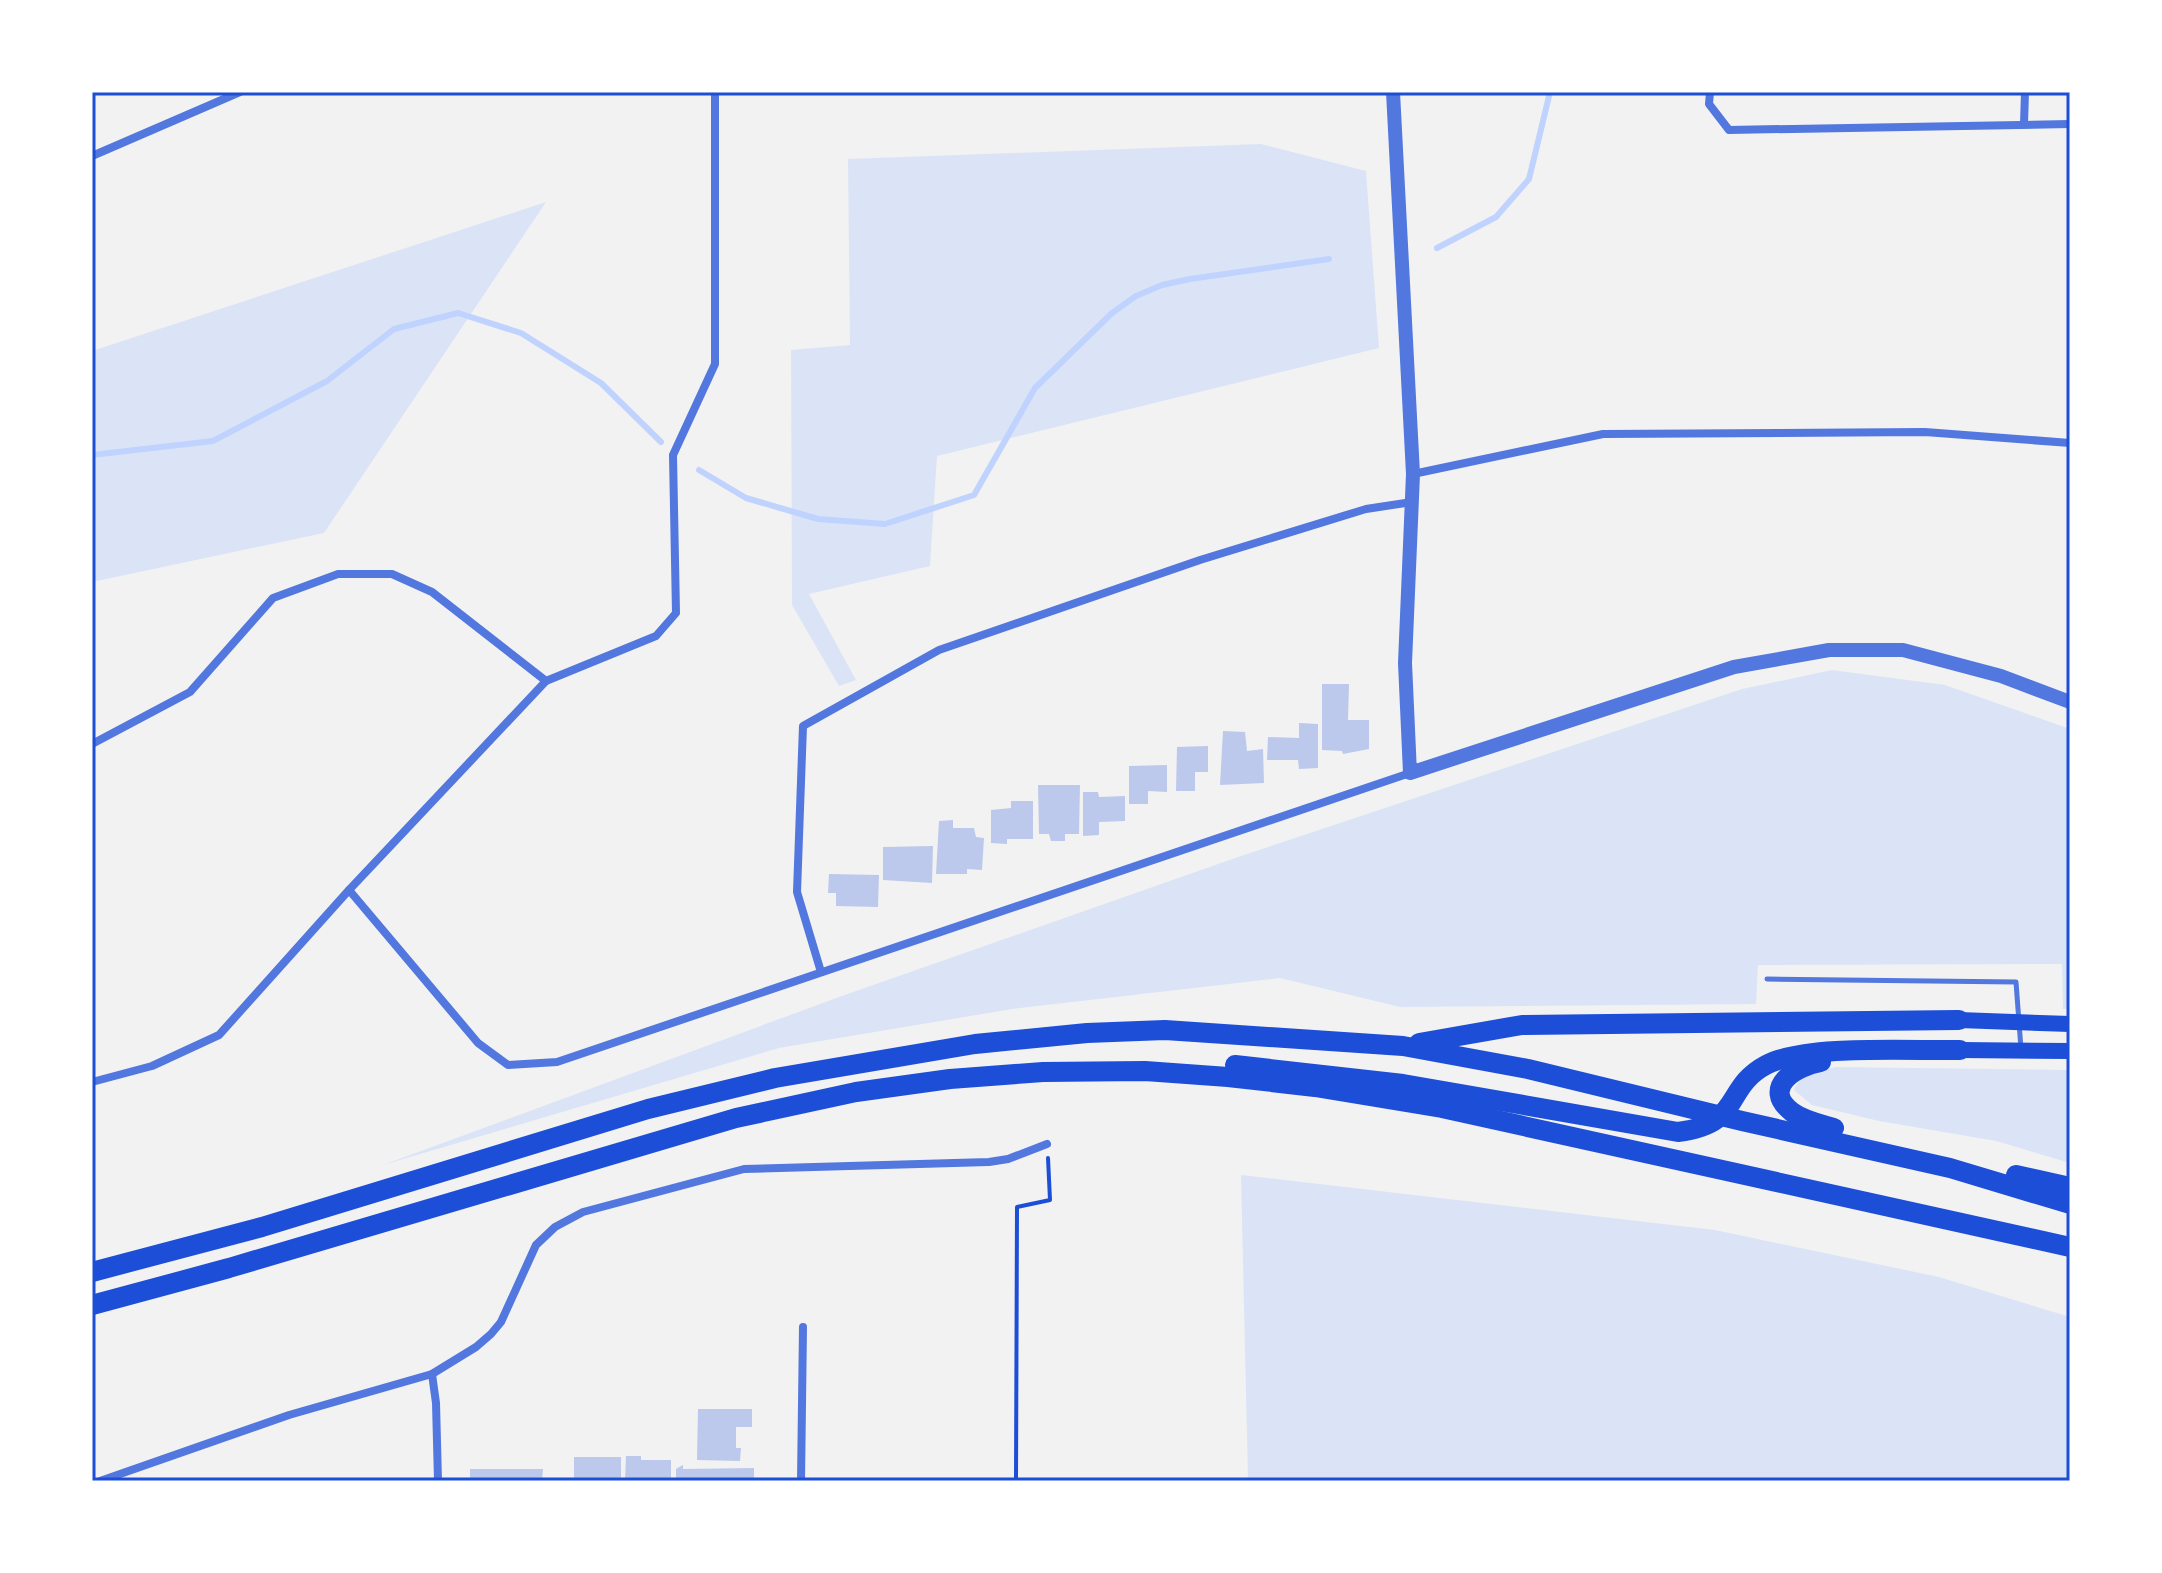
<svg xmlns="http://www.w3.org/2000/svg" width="2162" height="1573" viewBox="0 0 2162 1573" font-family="Overpass,sans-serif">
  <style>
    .green { fill: #dbe4f7 }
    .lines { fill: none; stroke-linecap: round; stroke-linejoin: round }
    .stream { stroke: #bfd3fe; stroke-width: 6 }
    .building { fill: #bdc9ec }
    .path { stroke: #1d4ed8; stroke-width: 4 }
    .service { stroke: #5277de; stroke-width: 5 }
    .minor { stroke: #5277de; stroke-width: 8 }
    .tertiary { stroke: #5277de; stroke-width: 14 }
    .primary { stroke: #1d4ed8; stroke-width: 16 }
    .motorway { stroke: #1d4ed8; stroke-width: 20 }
    .neatline { fill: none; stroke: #1d4ed8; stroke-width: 3 }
  </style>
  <rect width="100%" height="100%" fill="#f2f2f2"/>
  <g class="green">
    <polygon points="1261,144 1366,171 1379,348 937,456 930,566 809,594 856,680 839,686 792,605 791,350 850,345 848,159"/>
    <polygon points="546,202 324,533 92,582 92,351"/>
    <polygon points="1832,670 1945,685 2070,729 2070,1009 2063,1009 2062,964 1758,965 1756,1004 1400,1007 1280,978 1012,1009 779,1048 383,1165 839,997 1238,857 1742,689"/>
    <path d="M1836,1067L2070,1070V1163L1996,1141L1879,1121L1812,1105L1794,1090C1802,1072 1818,1071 1836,1067Z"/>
    <polygon points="1241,1175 1715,1230 1939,1277 2070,1317 2070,1481 1248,1481"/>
  </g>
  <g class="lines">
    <g class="stream">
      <polyline points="1437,248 1496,217 1529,179 1550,92"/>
      <polyline points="92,455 213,441 327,381 394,329 458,313 521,333 601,383 661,442"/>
      <polyline points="699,470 746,498 818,519 885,524 974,495 1035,388 1112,313 1136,296 1162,285 1190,279 1329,259"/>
    </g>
  </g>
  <g class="building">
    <polygon points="1322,684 1349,684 1348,720 1369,720 1369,749 1343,754 1342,751 1322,750"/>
    <polygon points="1299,723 1318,724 1318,768 1299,769 1298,760 1267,760 1268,737 1299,738"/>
    <polygon points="1223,731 1245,732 1247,751 1263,749 1264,783 1220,785"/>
    <polygon points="1208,746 1208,772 1195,772 1195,791 1176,791 1177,747"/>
    <polygon points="1167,765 1167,792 1148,791 1148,804 1129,804 1129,766"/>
    <polygon points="1038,785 1080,785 1079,834 1065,834 1065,841 1051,841 1049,834 1039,834"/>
    <polygon points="1083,792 1098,792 1099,797 1125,796 1125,821 1099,822 1099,835 1083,836"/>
    <polygon points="1011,801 1033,801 1033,839 1007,839 1007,844 991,843 991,810 1011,808"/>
    <polygon points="953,820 953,828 974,828 976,837 984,838 982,870 967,869 967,874 936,874 939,821"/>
    <polygon points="933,846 932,883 883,880 883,847"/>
    <polygon points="829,874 879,875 878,907 836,906 836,893 828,893"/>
    <polygon points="698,1409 752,1409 752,1427 736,1427 736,1448 741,1448 740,1461 697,1460"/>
    <polygon points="626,1456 641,1456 641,1460 671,1460 671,1481 625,1481"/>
    <rect x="574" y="1457" width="47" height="24"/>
    <polygon points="683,1465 683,1469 754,1468 754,1481 676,1481 676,1469"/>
    <polygon points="470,1469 543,1469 542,1481 470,1481"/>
  </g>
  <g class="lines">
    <polyline class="path" points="1016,1481 1017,1207 1050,1200 1048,1158"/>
    <polyline class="service" points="1767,979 2016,982 2021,1049"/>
    <g class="minor">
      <polyline points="1710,92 1709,104 1729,130 2070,124"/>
      <polyline points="2024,124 2025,92"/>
      <polyline points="92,156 240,92"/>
      <polyline points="1413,474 1603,434 1925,432 2070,443"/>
      <polyline points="92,744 190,692 273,598 338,574 392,574 432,592 546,681"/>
      <polyline points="349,890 478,1043 508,1065 557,1062 1410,773"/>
      <polyline points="821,972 797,892 803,726 939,650 1200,560 1366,509 1412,502"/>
      <polyline points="92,1082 152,1066 219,1035 349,890 546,681 656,636 676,613 673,455 715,364 715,92"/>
      <polyline points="432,1374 436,1403 438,1481"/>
      <polyline points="100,1481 289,1415 432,1374 476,1347 491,1334 501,1322 536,1245 555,1227 583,1212 744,1169 989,1162 1008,1159 1047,1144"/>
      <polyline points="801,1481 803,1327"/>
    </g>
    <polyline class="tertiary" points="1393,92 1413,474 1405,663 1410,773 1734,667 1829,650 1903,650 2001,676 2070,702"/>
    <g class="primary">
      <polyline points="1959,1020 2070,1024"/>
      <polyline points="1960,1050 2070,1051"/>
    </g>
    <g class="motorway">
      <polyline points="1419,1043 1522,1025 1959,1020"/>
      <path d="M1821,1062C1797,1066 1760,1087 1792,1112C1804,1121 1820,1124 1834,1128"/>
      <path d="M1235,1065L1403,1084L1678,1132C1743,1124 1723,1088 1766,1065C1806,1044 1911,1051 1960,1050"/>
      <polyline points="2016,1175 2070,1187"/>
      <polyline points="92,1272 262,1227 648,1109 775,1078 975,1044 1087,1033 1165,1030 1403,1046 1528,1069 1742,1121 1950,1168 2070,1204"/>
      <polyline points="92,1305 229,1268 736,1118 856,1092 950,1079 1043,1072 1145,1071 1228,1077 1315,1087 1442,1108 2070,1247"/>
    </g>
  </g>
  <rect width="2162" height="1573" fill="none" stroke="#ffffff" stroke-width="188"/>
  <rect x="94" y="94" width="1974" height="1385" class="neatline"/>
</svg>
